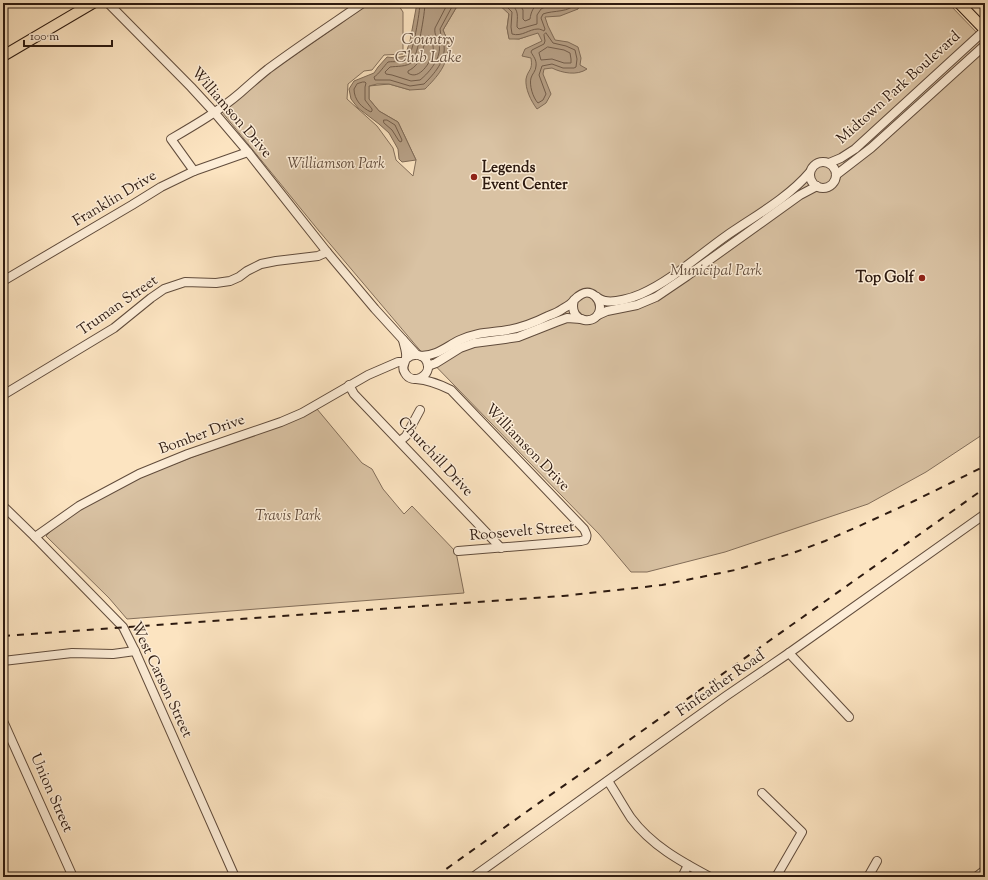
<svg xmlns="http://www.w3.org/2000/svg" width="988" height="880" viewBox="0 0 988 880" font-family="'Sorts Mill Goudy',serif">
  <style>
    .green { fill: #d9c2a3; stroke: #836e5a }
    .water { fill: #b69f85; stroke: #7f6a56 }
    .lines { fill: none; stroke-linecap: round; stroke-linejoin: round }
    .shore { stroke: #725c4a; stroke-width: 1 }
    .minor-casing { stroke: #614c3c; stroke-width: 10 }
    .major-casing { stroke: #2d1a10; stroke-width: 12 }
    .minor { stroke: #fdedd7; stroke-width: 8 }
    .major { stroke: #fce4c1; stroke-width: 10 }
    .rail { stroke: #2d1a10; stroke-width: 2; stroke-dasharray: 7 7; stroke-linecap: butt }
    .poi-dot { fill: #8f2418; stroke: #fdedd7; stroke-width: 1.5 }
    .labels { text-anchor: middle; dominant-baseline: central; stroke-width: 3; stroke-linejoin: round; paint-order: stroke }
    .street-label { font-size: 15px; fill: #2d1a10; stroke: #fdedd7 }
    .park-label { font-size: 15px; font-style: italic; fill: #614c3c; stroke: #fdedd7 }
    .poi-label { font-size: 15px; font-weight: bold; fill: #2d1a10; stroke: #fdedd7; text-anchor: start }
    .water-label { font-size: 16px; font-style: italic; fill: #644f3f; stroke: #fdedd7 }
  </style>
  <rect width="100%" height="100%" fill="#fce4c1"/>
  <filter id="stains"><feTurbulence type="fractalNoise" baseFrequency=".005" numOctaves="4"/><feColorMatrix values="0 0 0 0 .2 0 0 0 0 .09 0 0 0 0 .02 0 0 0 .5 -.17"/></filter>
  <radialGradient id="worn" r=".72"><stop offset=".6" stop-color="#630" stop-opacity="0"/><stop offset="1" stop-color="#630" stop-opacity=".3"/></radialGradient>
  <g class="green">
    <polygon points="370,3 397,3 403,12 403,54 384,55 372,70 364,71 348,84 347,99 377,126 393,148 396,160 413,176 416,160 398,122 379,111 369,99 369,86 389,84 410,90 449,44 443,30 459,3 497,3 509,13 507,28 509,38 519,39 528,36 545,16 578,9 580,3 948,3 985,41 985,433 926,472 868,504 725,552 647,572 631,572 599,534 418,348 319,231 222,112 263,77"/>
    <polygon points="317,409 362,463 372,469 383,489 404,514 412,506 456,552 464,593 127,619 109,598 46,536 54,528 81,508 141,477"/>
  </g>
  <g class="water">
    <path d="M417,3H459L443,30C445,35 448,40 448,45C449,64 437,77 425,89L410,90L389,84H377L369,86V99L379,111L398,122L416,160L402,162L399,159L398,149L389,133L379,124L358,108L351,99L349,89L354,81L374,73L378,67L387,57L396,58L405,56L410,41Z"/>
    <path d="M497,3H580L578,9L560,16L545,17L548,26L555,40L568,42L578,47L581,58L580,65L587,69C577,76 562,73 552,68L544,69L543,74L551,94L546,103L537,109C531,101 525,89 526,79C528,69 533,71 531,58L522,56L525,49L542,41L538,33L519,39H509L507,28L509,14Z"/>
  </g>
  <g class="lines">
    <g class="shore">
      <path d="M420,3C420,11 413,55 407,59C402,63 394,61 388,62C384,66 379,74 374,77L375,80H390L410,86L424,84C434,74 446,61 444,45C444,39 440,35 440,29L454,3"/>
      <path d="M425,3C425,13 418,55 412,62C407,67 397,66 390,67L385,72L386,74L392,75L411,81L420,80C430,72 442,57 439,44C437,38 434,34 435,28L448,3"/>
      <path d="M503,3L512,12L511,27L512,34C522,37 529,29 538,29C540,29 542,30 544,31L545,29L541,18L543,14C553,10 570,13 576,3"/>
      <path d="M510,3C520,11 517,16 517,27L519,29L537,24V15L541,9L545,7H558L568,3"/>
      <path d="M519,3L523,10V19L525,21L530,19C531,12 533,7 539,3"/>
      <path d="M546,33L553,43L566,46L575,50L577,59L576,67L574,68H563L552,64L542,66L539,75L546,94L543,100L538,103C533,98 529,85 531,78C532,74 536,71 536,66C537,60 533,56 531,52L532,50L544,44L545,41L544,35Z"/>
      <path d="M427,36H429C432,42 434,46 433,52C431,62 419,81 408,73V71C424,63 421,49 427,36Z"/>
      <polygon points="548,47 564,50 570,53 571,59 571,63 564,63 552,59 541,60 539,53"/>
      <path d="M363,82H365L366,83L365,87V100L372,109V111L371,112C362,108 354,100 354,89L357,84Z"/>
      <polygon points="384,120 387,120 395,125 402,140 401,142 399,141 392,130 384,123"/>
    </g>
    <g class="minor-casing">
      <g id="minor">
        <polyline points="108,3 191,87 214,112 248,152 327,252 375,309 417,355"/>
        <circle cx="823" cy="175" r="13"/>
        <polyline points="829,163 841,158 855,149 985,30"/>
        <path d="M194,171L171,139C195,125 219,111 240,93C249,85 258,77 268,69C299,46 331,25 363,3"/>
        <polyline points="836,175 871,148 932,93 985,45"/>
        <polyline points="3,281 132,205 161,187 194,171 248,152"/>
        <path d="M597,297C599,299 602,300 605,301C615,303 632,298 641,294C671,281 699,255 726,236C755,216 788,198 810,172"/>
        <polyline points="598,315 607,311 637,305 656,297 687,276 800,195 817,186"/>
        <path d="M403,340C404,345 407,352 406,358C405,364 401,367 405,373C412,386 433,376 427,362C423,353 413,353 406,359"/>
        <path d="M421,356C437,356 447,346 460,340C476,333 485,333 502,331C517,329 534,323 548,316C554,314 560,311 564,308C568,306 572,303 574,300C580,294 587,289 595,296C598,299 600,303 600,307C600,327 567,324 574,300"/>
        <polyline points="428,366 436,363 460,348 474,343 505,339 518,337 556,322 567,318 581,319"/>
        <path d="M416,379C429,380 439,384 451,390L584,529C586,533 588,536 585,540L581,541L458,551"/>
        <polyline points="349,385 354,394 501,548"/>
        <polyline points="3,395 114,328 151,298 164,289 185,282 216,283 230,281 239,277 247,271 261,264 276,261 318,256 327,252"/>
        <polyline points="400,441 406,436 420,410"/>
        <polyline points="3,506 35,537 119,623 123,627 135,651 235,877"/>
        <polyline points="35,537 79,506 139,474 188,454 281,422 302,413 368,375 398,362 404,362"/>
        <polyline points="789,653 849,717"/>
        <polyline points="3,661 72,653 113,654 135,651"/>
        <polyline points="3,721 73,877"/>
        <path d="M608,781C616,793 623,806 631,818C651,845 680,861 710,877"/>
        <polyline points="762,793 802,832 776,877"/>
        <polyline points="473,877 726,696 789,653 985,514"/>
        <polyline points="682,877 688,865"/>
        <polyline points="868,877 877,861"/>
        <polyline points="976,877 985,870"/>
      </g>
    </g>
    <g class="major-casing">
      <g id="major">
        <polyline points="959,3 985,30"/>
        <polyline points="3,56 93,3"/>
      </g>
    </g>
    <use href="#minor" class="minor"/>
    <use href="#major" class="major"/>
    <g class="rail">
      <polyline points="3,636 563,596 662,585 735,570 793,553 825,541 857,527 914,501 985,466"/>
      <polyline points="435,877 536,805 618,748 985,488"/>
    </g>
  </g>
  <g class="poi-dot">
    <circle cx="474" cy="177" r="4"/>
    <circle cx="922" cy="278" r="4"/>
  </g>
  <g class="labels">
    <g class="street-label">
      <text transform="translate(899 88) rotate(-42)">Midtown Park Boulevard</text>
      <text transform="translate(231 113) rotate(49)">Williamson Drive</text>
      <text transform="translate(115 199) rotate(-31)">Franklin Drive</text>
      <text transform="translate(118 306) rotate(-35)">Truman Street</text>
      <text transform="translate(202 435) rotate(-20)">Bomber Drive</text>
      <text transform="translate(527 448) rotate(46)">Williamson Drive</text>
      <text transform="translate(435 457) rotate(47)">Churchill Drive</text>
      <text transform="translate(522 532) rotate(-5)">Roosevelt Street</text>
      <text transform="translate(161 680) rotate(65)">West Carson Street</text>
      <text transform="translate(721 684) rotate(-35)">Finfeather Road</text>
      <text transform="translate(51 793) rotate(66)">Union Street</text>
    </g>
    <g class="park-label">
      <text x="336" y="164">Williamson Park</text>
      <text x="716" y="271">Municipal Park</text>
      <text x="288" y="516">Travis Park</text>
    </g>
    <g class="poi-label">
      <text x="482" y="168">Legends<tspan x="482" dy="17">Event Center</tspan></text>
      <text x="914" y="278" text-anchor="end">Top Golf</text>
    </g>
    <g class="water-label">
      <text x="428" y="40">Country<tspan x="428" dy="18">Club Lake</tspan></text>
    </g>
  </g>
  <rect width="988" height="880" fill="none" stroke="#fce4c1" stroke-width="16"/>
  <rect x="4" y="4" width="980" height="872" fill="none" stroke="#2d1a10" stroke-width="2"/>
  <rect x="8" y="8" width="972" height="864" fill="none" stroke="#2d1a10"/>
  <path d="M24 40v6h88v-6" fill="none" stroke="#2d1a10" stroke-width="2"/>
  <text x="30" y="40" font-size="12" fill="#2d1a10" stroke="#fdedd7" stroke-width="3" paint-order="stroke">100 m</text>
  <rect width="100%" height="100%" filter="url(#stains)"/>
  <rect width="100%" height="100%" fill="url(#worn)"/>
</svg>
